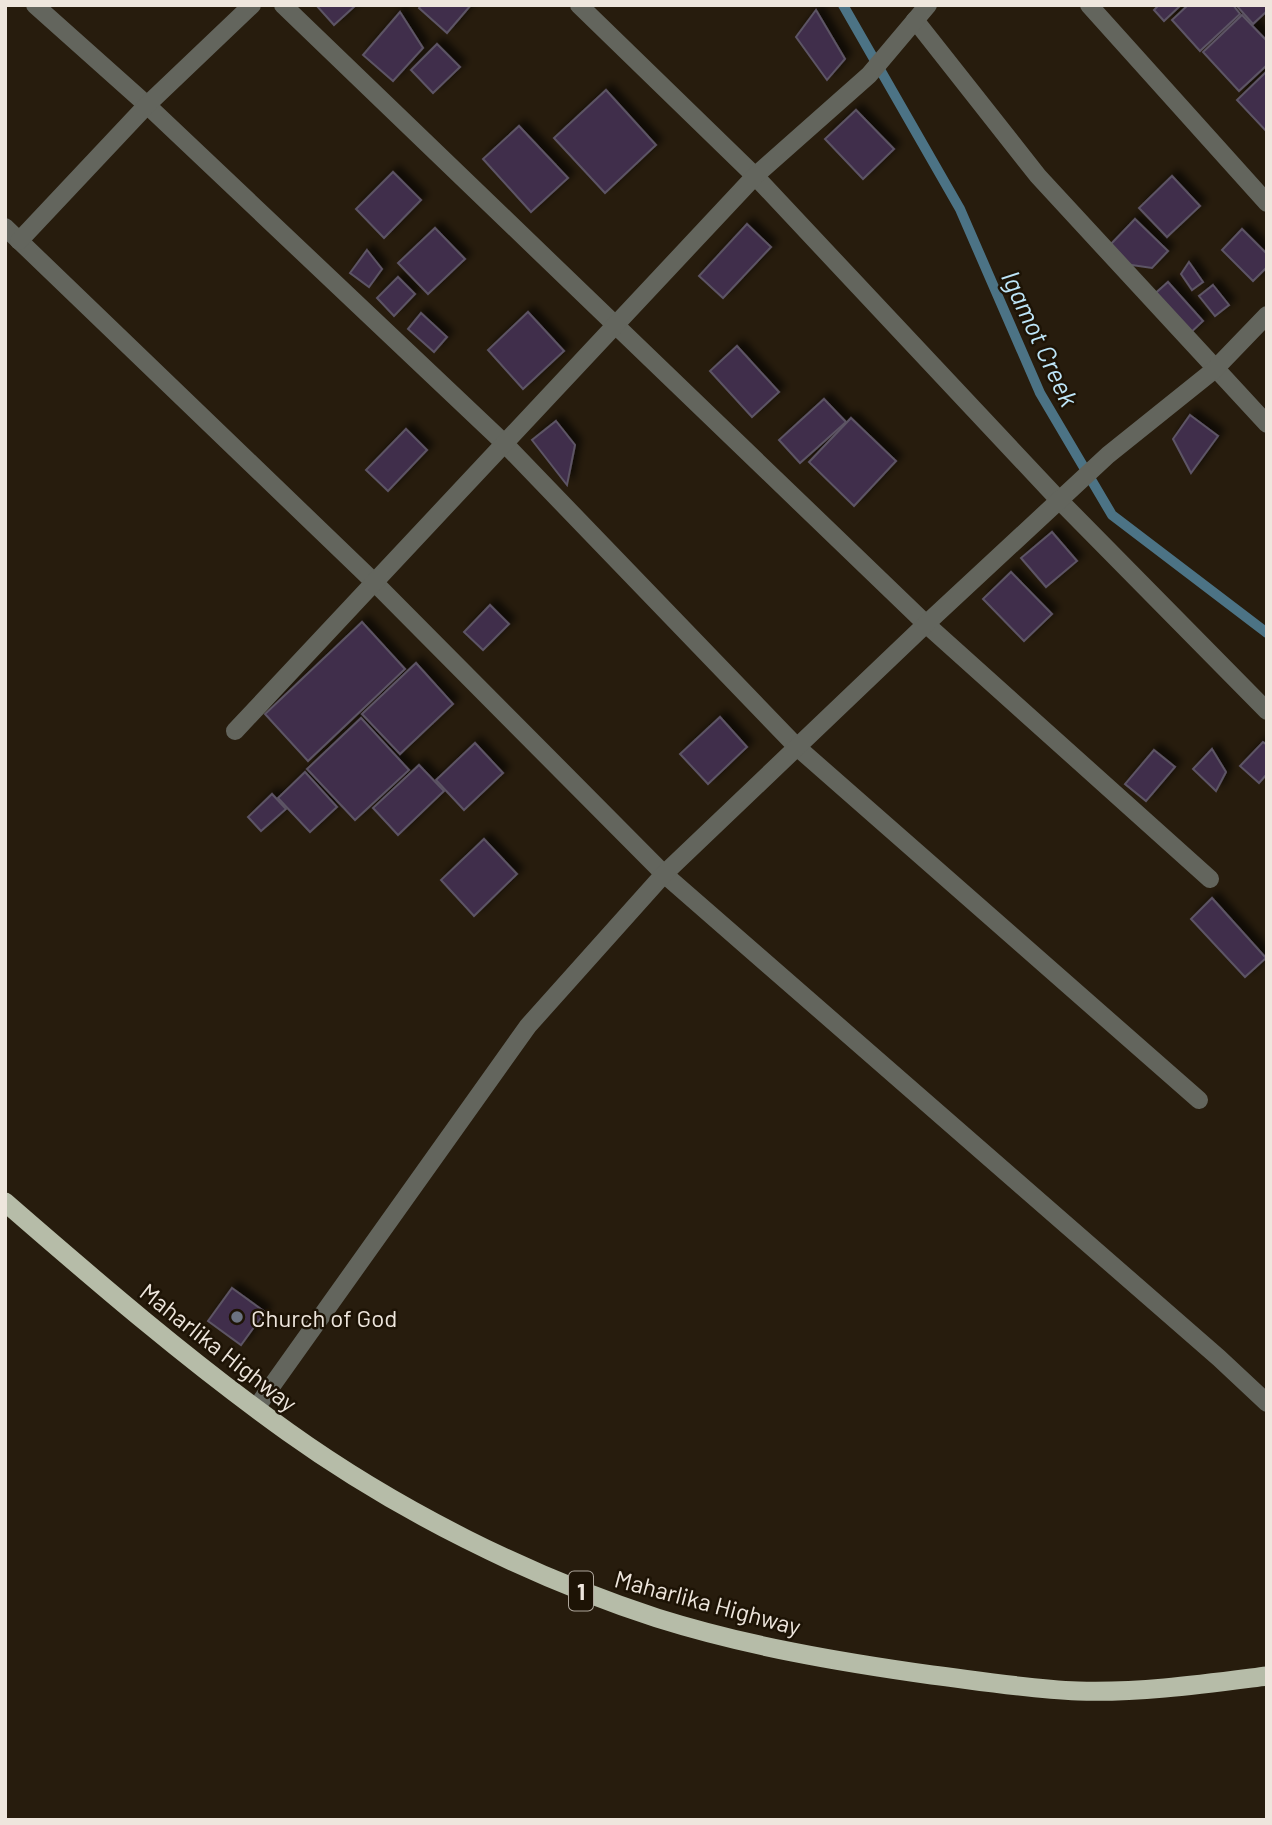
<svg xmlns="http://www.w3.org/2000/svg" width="1272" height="1825" viewBox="0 0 1272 1825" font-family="Barlow,sans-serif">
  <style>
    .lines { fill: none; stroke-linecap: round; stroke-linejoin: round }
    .stream { stroke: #4c7385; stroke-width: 10 }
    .building { fill: #3f2f4b; stroke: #5d5465; stroke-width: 2; filter: url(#shadow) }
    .minor { stroke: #63655d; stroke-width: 18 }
    .tertiary { stroke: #63655d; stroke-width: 18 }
    .trunk { stroke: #b6bca8; stroke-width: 19 }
    .worship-dot { fill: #6b7280; stroke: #1d1305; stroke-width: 2.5 }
    .labels { text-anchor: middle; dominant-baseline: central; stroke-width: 5; stroke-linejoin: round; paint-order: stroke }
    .shield { fill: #1d1305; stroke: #afa79c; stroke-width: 2 }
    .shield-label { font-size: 23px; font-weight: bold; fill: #eee6dd }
    .poi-label { font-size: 24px; fill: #eee6dd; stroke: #1d1305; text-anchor: start }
    .street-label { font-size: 24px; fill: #eee6dd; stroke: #1d1305 }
    .water-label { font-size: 26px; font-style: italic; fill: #bee6f9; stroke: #1d1305 }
  </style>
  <defs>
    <filter id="shadow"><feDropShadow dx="6" dy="-6" stdDeviation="3.5" flood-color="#0009"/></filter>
  </defs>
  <rect width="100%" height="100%" fill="#271c0d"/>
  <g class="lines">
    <polyline class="stream" points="843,5 960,209 1040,393 1112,515 1267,633"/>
  </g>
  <g class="building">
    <polygon points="316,5 356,5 334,25"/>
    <polygon points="421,5 471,5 447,33 419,8"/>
    <polygon points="1159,5 1181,5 1164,21 1154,10"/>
    <polygon points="1188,5 1233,5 1240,14 1200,51 1172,20"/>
    <polygon points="1236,5 1267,5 1267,11 1253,24"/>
    <polygon points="816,10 845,59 827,80 796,37"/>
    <polygon points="400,12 423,48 393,81 363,55"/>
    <polygon points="1242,15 1267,41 1267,65 1239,91 1203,52"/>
    <polygon points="437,44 460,67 433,93 411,70"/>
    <polygon points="1267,71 1267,132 1237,100"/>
    <polygon points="606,90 656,145 605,193 554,138"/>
    <polygon points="856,110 894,149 863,179 825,139"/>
    <polygon points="519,126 568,178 531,212 483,159"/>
    <polygon points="393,172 421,200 384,238 356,209"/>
    <polygon points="1172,176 1200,206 1167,237 1139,208"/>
    <polygon points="1135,219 1168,251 1152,268 1125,264 1108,247"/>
    <polygon points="747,224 771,247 723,298 699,276"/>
    <polygon points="435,228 465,259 428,294 398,263"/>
    <polygon points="1242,229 1267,254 1267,267 1253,281 1222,250"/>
    <polygon points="367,250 382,269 369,287 350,273"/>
    <polygon points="1189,262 1203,282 1192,290 1181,274"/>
    <polygon points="398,277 415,294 394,316 377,298"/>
    <polygon points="1168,282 1203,321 1186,337 1151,297"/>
    <polygon points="1213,285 1229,305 1215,316 1199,296"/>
    <polygon points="528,312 564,351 523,389 488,350"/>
    <polygon points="421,313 447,337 434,352 408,329"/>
    <polygon points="737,346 779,392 752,417 710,371"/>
    <polygon points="824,399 846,422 800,463 779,440"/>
    <polygon points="1190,415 1218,436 1191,473 1173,439"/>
    <polygon points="851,418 896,461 854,506 809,462"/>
    <polygon points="556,421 575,445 567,485 532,440"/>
    <polygon points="406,429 427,450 388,491 366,470"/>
    <polygon points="1052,532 1077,561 1046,587 1021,558"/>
    <polygon points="1011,572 1052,614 1024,641 983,599"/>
    <polygon points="490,605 509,624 483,650 464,632"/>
    <polygon points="362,622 405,669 308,761 265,714"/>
    <polygon points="416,663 453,704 400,754 362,714"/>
    <polygon points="720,717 747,747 708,784 680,754"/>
    <polygon points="361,718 409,770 355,820 307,769"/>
    <polygon points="1263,742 1267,745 1267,774 1259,783 1240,766"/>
    <polygon points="475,743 503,773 464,810 436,780"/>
    <polygon points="1212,749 1226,772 1216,791 1193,769"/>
    <polygon points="1154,750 1175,767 1146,801 1125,784"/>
    <polygon points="419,765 444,791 398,835 373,808"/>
    <polygon points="305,772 337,807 310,832 278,798"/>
    <polygon points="272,794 286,809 261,831 248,817"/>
    <polygon points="484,839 517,874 474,916 441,880"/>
    <polygon points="1212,898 1266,958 1245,977 1191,919"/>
    <polygon points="232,1288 265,1312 241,1345 208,1321"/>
  </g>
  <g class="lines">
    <g class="minor">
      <polyline points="35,5 147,105 505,444 797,747 1199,1100"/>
      <polyline points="283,5 926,624 1210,879"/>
      <polyline points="579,5 755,176 1060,501 1267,711"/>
      <polyline points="1089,5 1267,203"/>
      <polyline points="915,20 1038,176 1267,424"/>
      <polyline points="5,227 374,582 664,874 1219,1358 1267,1403"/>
      <polyline points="235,731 755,176 869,75 928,5"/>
    </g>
    <g class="tertiary">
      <polyline points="19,241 147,105 252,5"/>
      <polyline points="256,1408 528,1026 664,874 926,624 1108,455 1214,370 1267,315"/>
    </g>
    <path class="trunk" d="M5,1202C97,1282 190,1362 288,1432C397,1510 530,1577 657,1618C746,1646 839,1662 932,1675C980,1681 1029,1689 1078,1691C1141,1693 1204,1684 1267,1676"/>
  </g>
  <circle class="worship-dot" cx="237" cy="1317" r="7"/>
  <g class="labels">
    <rect class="shield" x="569" y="1571.5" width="24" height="39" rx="5"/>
    <g class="shield-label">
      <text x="581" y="1591">1</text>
    </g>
    <g class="poi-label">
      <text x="251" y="1317">Church of God</text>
    </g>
    <g class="street-label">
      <text transform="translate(219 1347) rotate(38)">Maharlika Highway</text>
      <text transform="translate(708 1602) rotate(15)">Maharlika Highway</text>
    </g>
    <g class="water-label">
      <text transform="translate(1041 338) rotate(65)">Igamot Creek</text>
    </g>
  </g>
  <rect width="1272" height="1825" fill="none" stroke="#eee6dd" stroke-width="14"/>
</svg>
